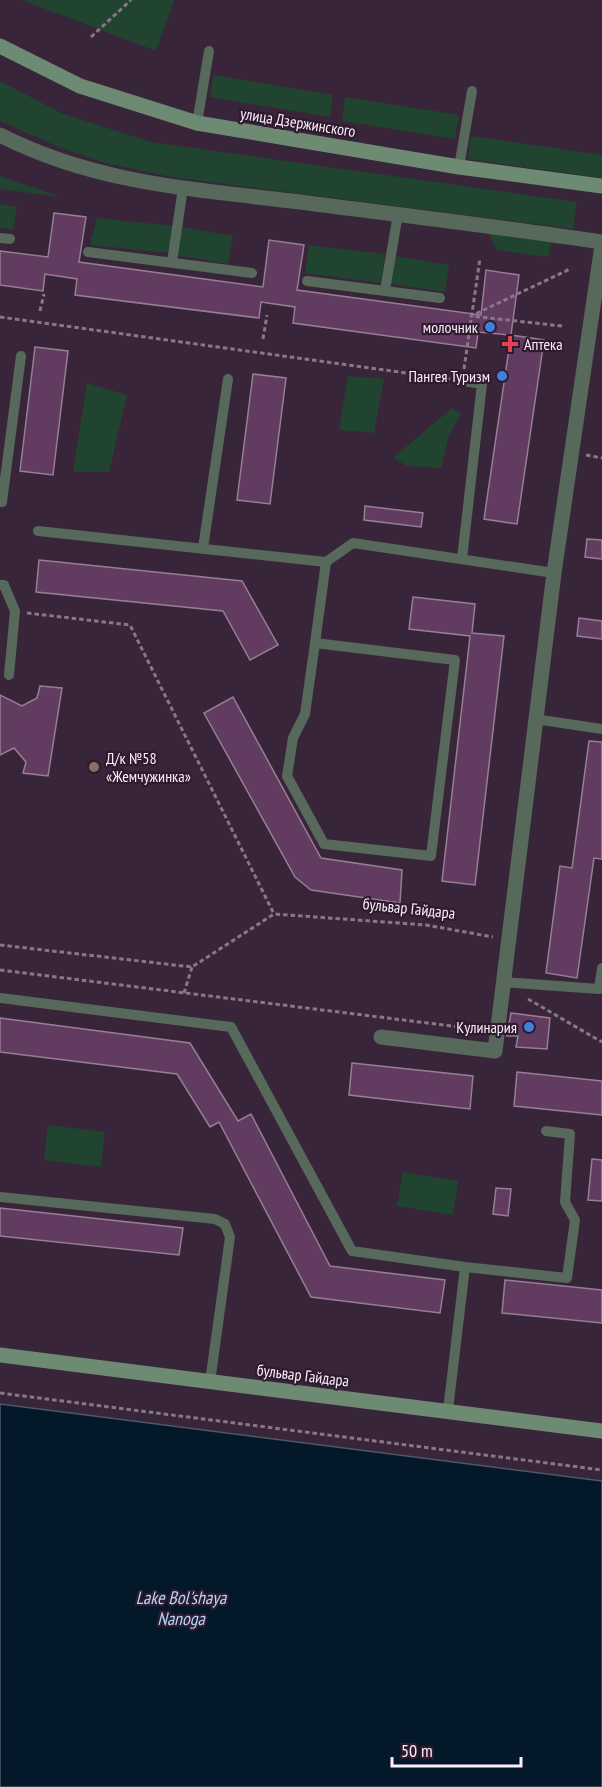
<svg xmlns="http://www.w3.org/2000/svg" width="602" height="1787" viewBox="0 0 602 1787" font-family="'PT Sans Narrow',sans-serif">
  <style>
    .green { fill: #204430 }
    .water { fill: #031829; stroke: #4e5868; stroke-width: 1.5 }
    .building { fill: #613c60; stroke: #967e95; stroke-width: 1.5 }
    .lines { fill: none; stroke-linecap: round; stroke-linejoin: round }
    .path { stroke: #897788; stroke-width: 3; stroke-dasharray: 4.5 3; stroke-linecap: butt }
    .lane { stroke: #56695a; stroke-width: 10 }
    .street { stroke: #56695a; stroke-width: 15 }
    .secondary { stroke: #6c8b72; stroke-width: 15 }
    .shop-dot { fill: #3f7fe0; stroke: #2f1b2f; stroke-width: 2 }
    .health-dot { fill: #e0444e; stroke: #2f1b2f; stroke-width: 2 }
    .education-dot { fill: #8d6e63; stroke: #2f1b2f; stroke-width: 2 }
    .labels { text-anchor: middle; dominant-baseline: central; stroke-width: 4.5; stroke-linejoin: round; paint-order: stroke }
    .street-label { font-size: 16px; fill: #fceefb; stroke: #2f1b2f }
    .poi-label { font-size: 16px; fill: #fceefb; stroke: #2f1b2f; text-anchor: end }
    .water-label { font-size: 18px; font-style: italic; fill: #b0d7f9; stroke: #2f1b2f }
  </style>
  <rect width="100%" height="100%" fill="#392539"/>
  <g class="green">
    <polygon points="22,0 174,0 156,51"/>
    <polygon points="214,75 333,95 330,117 210,97"/>
    <polygon points="0,81 61,113 151,142 577,202 573,229 171,177 105,163 61,148 0,121"/>
    <polygon points="345,97 459,115 455,139 342,121"/>
    <polygon points="471,136 602,155 602,178 468,159"/>
    <polygon points="0,176 61,197 0,189"/>
    <polygon points="0,204 17,207 13,230 0,228"/>
    <polygon points="97,218 173,226 169,253 90,245"/>
    <polygon points="181,227 233,236 228,264 176,255"/>
    <polygon points="488,232 552,241 548,257 497,250"/>
    <polygon points="309,245 385,254 381,283 305,273"/>
    <polygon points="394,256 449,265 445,292 390,284"/>
    <polygon points="348,376 384,379 374,433 339,430"/>
    <polygon points="87,383 127,395 109,472 73,472"/>
    <polygon points="452,408 461,414 449,435 441,468 407,466 393,458"/>
    <polygon points="48,1125 105,1132 101,1167 44,1160"/>
    <polygon points="403,1172 458,1181 453,1215 397,1206"/>
  </g>
  <polygon class="water" points="0,1404 602,1481 602,1787 0,1787"/>
  <g class="building">
    <polygon points="54,213 86,217 79,262 263,287 269,240 304,245 297,290 481,315 486,270 519,275 511,335 478,332 476,348 293,323 295,307 261,302 259,318 75,295 77,279 45,274 43,291 0,285 0,251 48,257"/>
    <polygon points="511,335 544,340 517,524 484,519"/>
    <polygon points="35,347 68,351 53,475 20,471"/>
    <polygon points="253,374 286,378 270,504 237,500"/>
    <polygon points="365,506 423,513 421,527 364,520"/>
    <polygon points="587,539 602,540 602,559 585,557"/>
    <polygon points="39,560 242,581 278,645 250,660 223,611 36,592"/>
    <polygon points="413,597 475,604 472,633 504,636 475,885 442,881 470,636 409,629"/>
    <polygon points="579,618 602,621 602,639 577,636"/>
    <polygon points="40,686 62,688 48,776 23,773 26,762 14,748 0,755 0,695 22,706 37,698"/>
    <polygon points="233,697 321,858 402,870 400,903 311,890 295,877 204,713"/>
    <polygon points="589,741 602,742 602,859 594,858 577,978 546,973 560,866 572,868"/>
    <polygon points="511,1013 550,1018 547,1049 516,1047 518,1036 507,1036"/>
    <polygon points="0,1018 190,1043 238,1121 251,1114 330,1266 445,1280 440,1313 311,1297 219,1122 210,1127 177,1074 0,1052"/>
    <polygon points="352,1063 473,1076 470,1109 349,1095"/>
    <polygon points="517,1072 602,1081 602,1115 514,1106"/>
    <polygon points="592,1159 602,1160 602,1201 588,1200"/>
    <polygon points="496,1188 511,1189 508,1216 493,1214"/>
    <polygon points="0,1208 183,1228 179,1255 0,1236"/>
    <polygon points="505,1280 602,1290 602,1323 502,1313"/>
  </g>
  <g class="lines">
    <g class="path">
      <polyline points="91,37 131,0"/>
      <polyline points="40,311 44,294"/>
      <polyline points="0,317 450,379"/>
      <polyline points="562,326 471,316 570,269"/>
      <polyline points="263,339 267,315"/>
      <polyline points="464,369 480,258"/>
      <polyline points="586,455 602,458"/>
      <polyline points="27,613 130,625 274,914"/>
      <polyline points="0,945 192,967 274,914 426,925 493,937"/>
      <polyline points="0,970 476,1029"/>
      <polyline points="184,993 192,967"/>
      <polyline points="528,999 602,1042"/>
      <polyline points="0,1393 602,1470"/>
    </g>
    <g class="lane">
      <polyline points="197,123 209,51"/>
      <polyline points="459,167 472,91"/>
      <polyline points="0,238 10,239"/>
      <polyline points="88,252 252,273"/>
      <polyline points="172,262 183,188"/>
      <polyline points="307,281 440,298"/>
      <polyline points="385,290 398,214"/>
      <polyline points="0,502 2,502 21,356"/>
      <polyline points="38,531 326,562 353,543 554,573"/>
      <polyline points="203,548 228,379"/>
      <polyline points="462,559 482,384 463,381"/>
      <polyline points="0,585 4,585 15,611 9,675"/>
      <polyline points="315,643 305,714 293,738 287,776 324,844 431,856 455,660 315,643 326,562"/>
      <polyline points="535,719 602,729"/>
      <polyline points="503,982 599,989 602,968"/>
      <polyline points="0,998 231,1027 352,1251 465,1267 448,1410"/>
      <polyline points="0,1197 215,1219 225,1224 230,1237 210,1382"/>
      <polyline points="465,1267 567,1278 575,1220 565,1202 570,1134 546,1131"/>
    </g>
    <g class="street">
      <path d="M0,135C96,184 194,189 300,202C401,215 501,227 602,242"/>
      <polyline points="381,1037 495,1051 554,573 602,245"/>
    </g>
    <g class="secondary">
      <polyline points="0,46 80,86 197,123 459,167 602,186"/>
      <polyline points="0,1355 602,1431"/>
    </g>
  </g>
  <g class="shop-dot">
    <circle cx="490" cy="327" r="6"/>
    <circle cx="502" cy="376" r="6"/>
    <circle cx="529" cy="1027" r="6"/>
  </g>
  <path class="health-dot" d="M507 335h6v6h6v6h-6v6h-6v-6h-6v-6h6z"/>
  <circle class="education-dot" cx="94" cy="767" r="6"/>
  <g class="labels">
    <g class="street-label">
      <text transform="translate(298 122) rotate(9)">улица Дзержинского</text>
      <text transform="translate(409 908) rotate(6)">бульвар Гайдара</text>
      <text transform="translate(303 1375) rotate(7)">бульвар Гайдара</text>
    </g>
    <g class="poi-label">
      <text x="478" y="327">молочник</text>
      <text x="524" y="344" text-anchor="start">Аптека</text>
      <text x="490" y="376">Пангея Туризм</text>
      <text x="106" y="758" text-anchor="start">Д/к №58<tspan x="106" dy="18">«Жемчужинка»</tspan></text>
      <text x="517" y="1027">Кулинария</text>
    </g>
    <g class="water-label">
      <text x="181" y="1597">Lake Bol'shaya<tspan x="181" dy="21">Nanoga</tspan></text>
    </g>
  </g>
  <path d="M392 1757v9h129v-9" fill="none" stroke="#fceefb" stroke-width="3"/>
  <text x="401" y="1757" font-size="18" fill="#fceefb" stroke="#2f1b2f" stroke-width="4.5" paint-order="stroke">50 m</text>
</svg>
